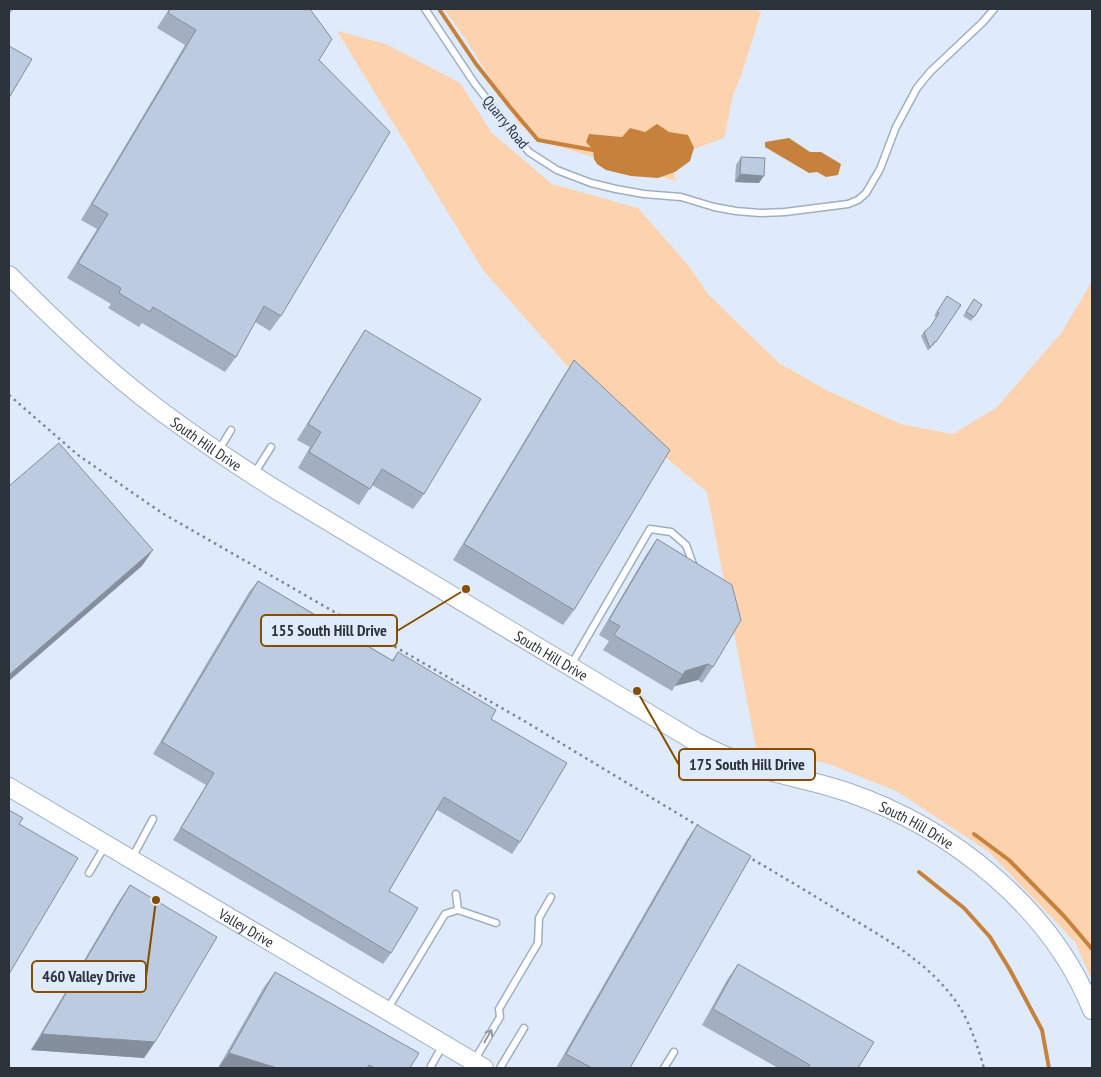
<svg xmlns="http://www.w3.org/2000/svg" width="1101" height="1077" viewBox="0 0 1101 1077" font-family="'PT Sans Narrow',sans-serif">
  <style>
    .green { fill: #fcd3ae }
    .water { fill: #c6823d }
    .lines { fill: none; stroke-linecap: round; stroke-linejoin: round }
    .stream { stroke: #c6823d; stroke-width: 4 }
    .lane-casing { stroke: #9faec1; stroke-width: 9 }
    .secondary-casing { stroke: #9faec1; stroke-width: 20 }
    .path { stroke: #7f8793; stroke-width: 2.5; stroke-dasharray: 2.5 4; stroke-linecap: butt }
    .lane { stroke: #fff; stroke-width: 6 }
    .secondary { stroke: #fff; stroke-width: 18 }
    .wall { fill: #a2afc0 }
    .shaded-wall { fill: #848e9c }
    .building { fill: #bccbdf; stroke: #848e9c }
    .oneway { stroke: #96989c }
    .labels { text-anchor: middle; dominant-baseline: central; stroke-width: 4.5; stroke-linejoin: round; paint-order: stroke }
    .street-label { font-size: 15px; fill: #2c3239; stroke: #dfebfb }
    .leader { fill: none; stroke: #864d01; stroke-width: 2 }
    .callout-dot { fill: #864d01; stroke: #dfebfb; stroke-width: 2 }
    .callout { fill: #dfebfb; stroke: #864d01; stroke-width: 2 }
    .callout-label { font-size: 16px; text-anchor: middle; font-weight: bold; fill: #2c3239 }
  </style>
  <rect width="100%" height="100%" fill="#dfebfb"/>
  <g class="green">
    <polygon points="444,9 754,9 761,12 742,73 733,95 724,138 670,158 676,181 549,144 519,124 465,38"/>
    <polygon points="337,31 386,44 460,83 492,133 552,184 638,208 688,265 709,295 779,363 828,391 901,424 953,434 997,407 1062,332 1092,281 1092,980 1075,942 989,852 898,792 829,764 756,748 707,492 598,401 483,270"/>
  </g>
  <g class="water">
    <polygon points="657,124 669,132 688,135 694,148 690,161 675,172 658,178 631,176 606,170 597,164 594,159 593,150 586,142 589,134 622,137 630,128 645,132"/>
    <polygon points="789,138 810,152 821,152 841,164 838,175 826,177 817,172 809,173 765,147 765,142"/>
  </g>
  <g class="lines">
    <g class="stream">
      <polyline points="439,9 476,64 510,107 538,140 593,150"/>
      <polyline points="974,834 1009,860 1064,916 1092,949"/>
      <polyline points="919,872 964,908 990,937 1010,970 1042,1030 1049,1068"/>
    </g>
    <g class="lane-casing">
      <g id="lane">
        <polyline points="425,9 475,84 521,142 529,152 557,170 591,183 616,189 644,194 681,197 714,207 736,211 760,213 785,212 848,204 858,200 866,193 880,169 896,127 917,88 930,72 983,22 994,9"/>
        <polyline points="219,450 231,430"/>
        <polyline points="254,474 271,447"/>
        <polyline points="571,665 650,529 671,532 686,545 694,567"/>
        <polyline points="132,858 153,819"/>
        <polyline points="89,873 105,846"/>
        <polyline points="458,910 496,923"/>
        <polyline points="387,1010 445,914 458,910 456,894"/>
        <polyline points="474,1061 500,1017 499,1009 538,943 539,918 551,897"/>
        <polyline points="431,1066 443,1045"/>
        <polyline points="500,1068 524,1028"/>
        <polyline points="664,1068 674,1052"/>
      </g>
    </g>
    <g class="secondary-casing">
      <g id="secondary">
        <path id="s1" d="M9,275C57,323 107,371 162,412C203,442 245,471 288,497L696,742C716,752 737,762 759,768C788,777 818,782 847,792C950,827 1051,907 1092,1010"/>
        <path id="s2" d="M9,787L484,1068"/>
      </g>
    </g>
    <g class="path">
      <polyline points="9,395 78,455 162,513 526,722 700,827"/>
      <path d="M747,856C778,874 808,892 839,911C883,937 935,965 962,1011C972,1029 978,1048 984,1068"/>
    </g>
    <use href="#lane" class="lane"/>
    <use href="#secondary" class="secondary"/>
  </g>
  <g class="wall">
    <polygon points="9,9 13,9 9,15"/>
    <polygon points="169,9 310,9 319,60 281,316 270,331 255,322 236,357 225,372 142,323 139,327 108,308 111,304 67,278 97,229 81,220 185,45 157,28"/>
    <polygon points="741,157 759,183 735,182 736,165"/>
    <polygon points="947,296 961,305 933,346 932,345 928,351 921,336 924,332 930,327 936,317 934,316"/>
    <polygon points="974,299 982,305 971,321 963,316"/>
    <polygon points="365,330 424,494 413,509 372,485 359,505 298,468 310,447 297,440 355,345"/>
    <polygon points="574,360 574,610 563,625 453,560 564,375"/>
    <polygon points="657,539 713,667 702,683 698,680 675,686 672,691 603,650 609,641 599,635 646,555"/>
    <polygon points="258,581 392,660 398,652 491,719 520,842 512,854 437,810 389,891 391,953 383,964 173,840 206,785 153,754 249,592"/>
    <polygon points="697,825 630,1068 556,1068 686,841"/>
    <polygon points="130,885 155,1042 144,1058 31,1050 119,901"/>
    <polygon points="738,964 858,1068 778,1068 702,1025 727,980"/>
    <polygon points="275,972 410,1068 218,1068 264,987"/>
  </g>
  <g class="shaded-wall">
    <polygon points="740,174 764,176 759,183 735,182"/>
    <polygon points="153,550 142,566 9,681 9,675"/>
    <polygon points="708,664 698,680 675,686 685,671"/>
    <polygon points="42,1034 155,1042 144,1058 31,1050"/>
    <polygon points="229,1053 277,1068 218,1068"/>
  </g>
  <g class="building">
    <polygon points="170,9 310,9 332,39 319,60 390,132 281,316 264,306 236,357 153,307 150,312 119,293 121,288 78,263 108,214 92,204 196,30 168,13"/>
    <polygon points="9,46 32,59 9,98"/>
    <polygon points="741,157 765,158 764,176 740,174"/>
    <polygon points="947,296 961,305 936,342 935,341 930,348 924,332 931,326 939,313 937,312"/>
    <polygon points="974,299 982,305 974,317 966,312"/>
    <polygon points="365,330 481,399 424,494 382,469 370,489 309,452 321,432 308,424"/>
    <polygon points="574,360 670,450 574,610 464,544"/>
    <polygon points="59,443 153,550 9,675 9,486"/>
    <polygon points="657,539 732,585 741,620 713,667 708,664 685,671 683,675 614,635 620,626 609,620"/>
    <polygon points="258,581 393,661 398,652 496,710 491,719 567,763 520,842 444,797 389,891 418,908 391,953 181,828 214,773 162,742"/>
    <polygon points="9,810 23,818 19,824 78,858 9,974"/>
    <polygon points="697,825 751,856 630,1068 592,1068 566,1054"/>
    <polygon points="130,885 217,937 155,1042 42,1034"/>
    <polygon points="738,964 874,1042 858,1068 808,1068 810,1065 713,1009"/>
    <polygon points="275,972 419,1053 410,1068 375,1068 369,1065 367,1068 277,1068 229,1053"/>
  </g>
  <defs><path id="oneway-shaft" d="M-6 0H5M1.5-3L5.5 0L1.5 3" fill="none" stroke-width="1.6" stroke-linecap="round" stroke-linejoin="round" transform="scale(1.25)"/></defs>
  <use class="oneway" href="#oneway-shaft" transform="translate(488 1036) rotate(-60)"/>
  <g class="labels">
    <g class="street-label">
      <text transform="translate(506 122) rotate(51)">Quarry Road</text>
      <text stroke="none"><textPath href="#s1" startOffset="260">South Hill Drive</textPath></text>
      <text stroke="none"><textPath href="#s1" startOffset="665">South Hill Drive</textPath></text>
      <text stroke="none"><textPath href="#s1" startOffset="1070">South Hill Drive</textPath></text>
      <text stroke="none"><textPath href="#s2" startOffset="276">Valley Drive</textPath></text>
    </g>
  </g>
  <path class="leader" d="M466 589L397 631M637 691L679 765M156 900L146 977"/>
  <g class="callout-dot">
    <circle cx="466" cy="589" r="5"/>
    <circle cx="637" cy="691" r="5"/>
    <circle cx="156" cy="900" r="5"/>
  </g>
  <g class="callout">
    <rect x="261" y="615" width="136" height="31" rx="5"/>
    <rect x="679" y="749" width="136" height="31" rx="5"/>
    <rect x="32" y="961" width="114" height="31" rx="5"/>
  </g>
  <g class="callout-label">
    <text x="329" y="636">155 South Hill Drive</text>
    <text x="747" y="770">175 South Hill Drive</text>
    <text x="89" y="982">460 Valley Drive</text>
  </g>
  <rect width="1101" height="1077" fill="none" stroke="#2c3239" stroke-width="20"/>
</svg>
